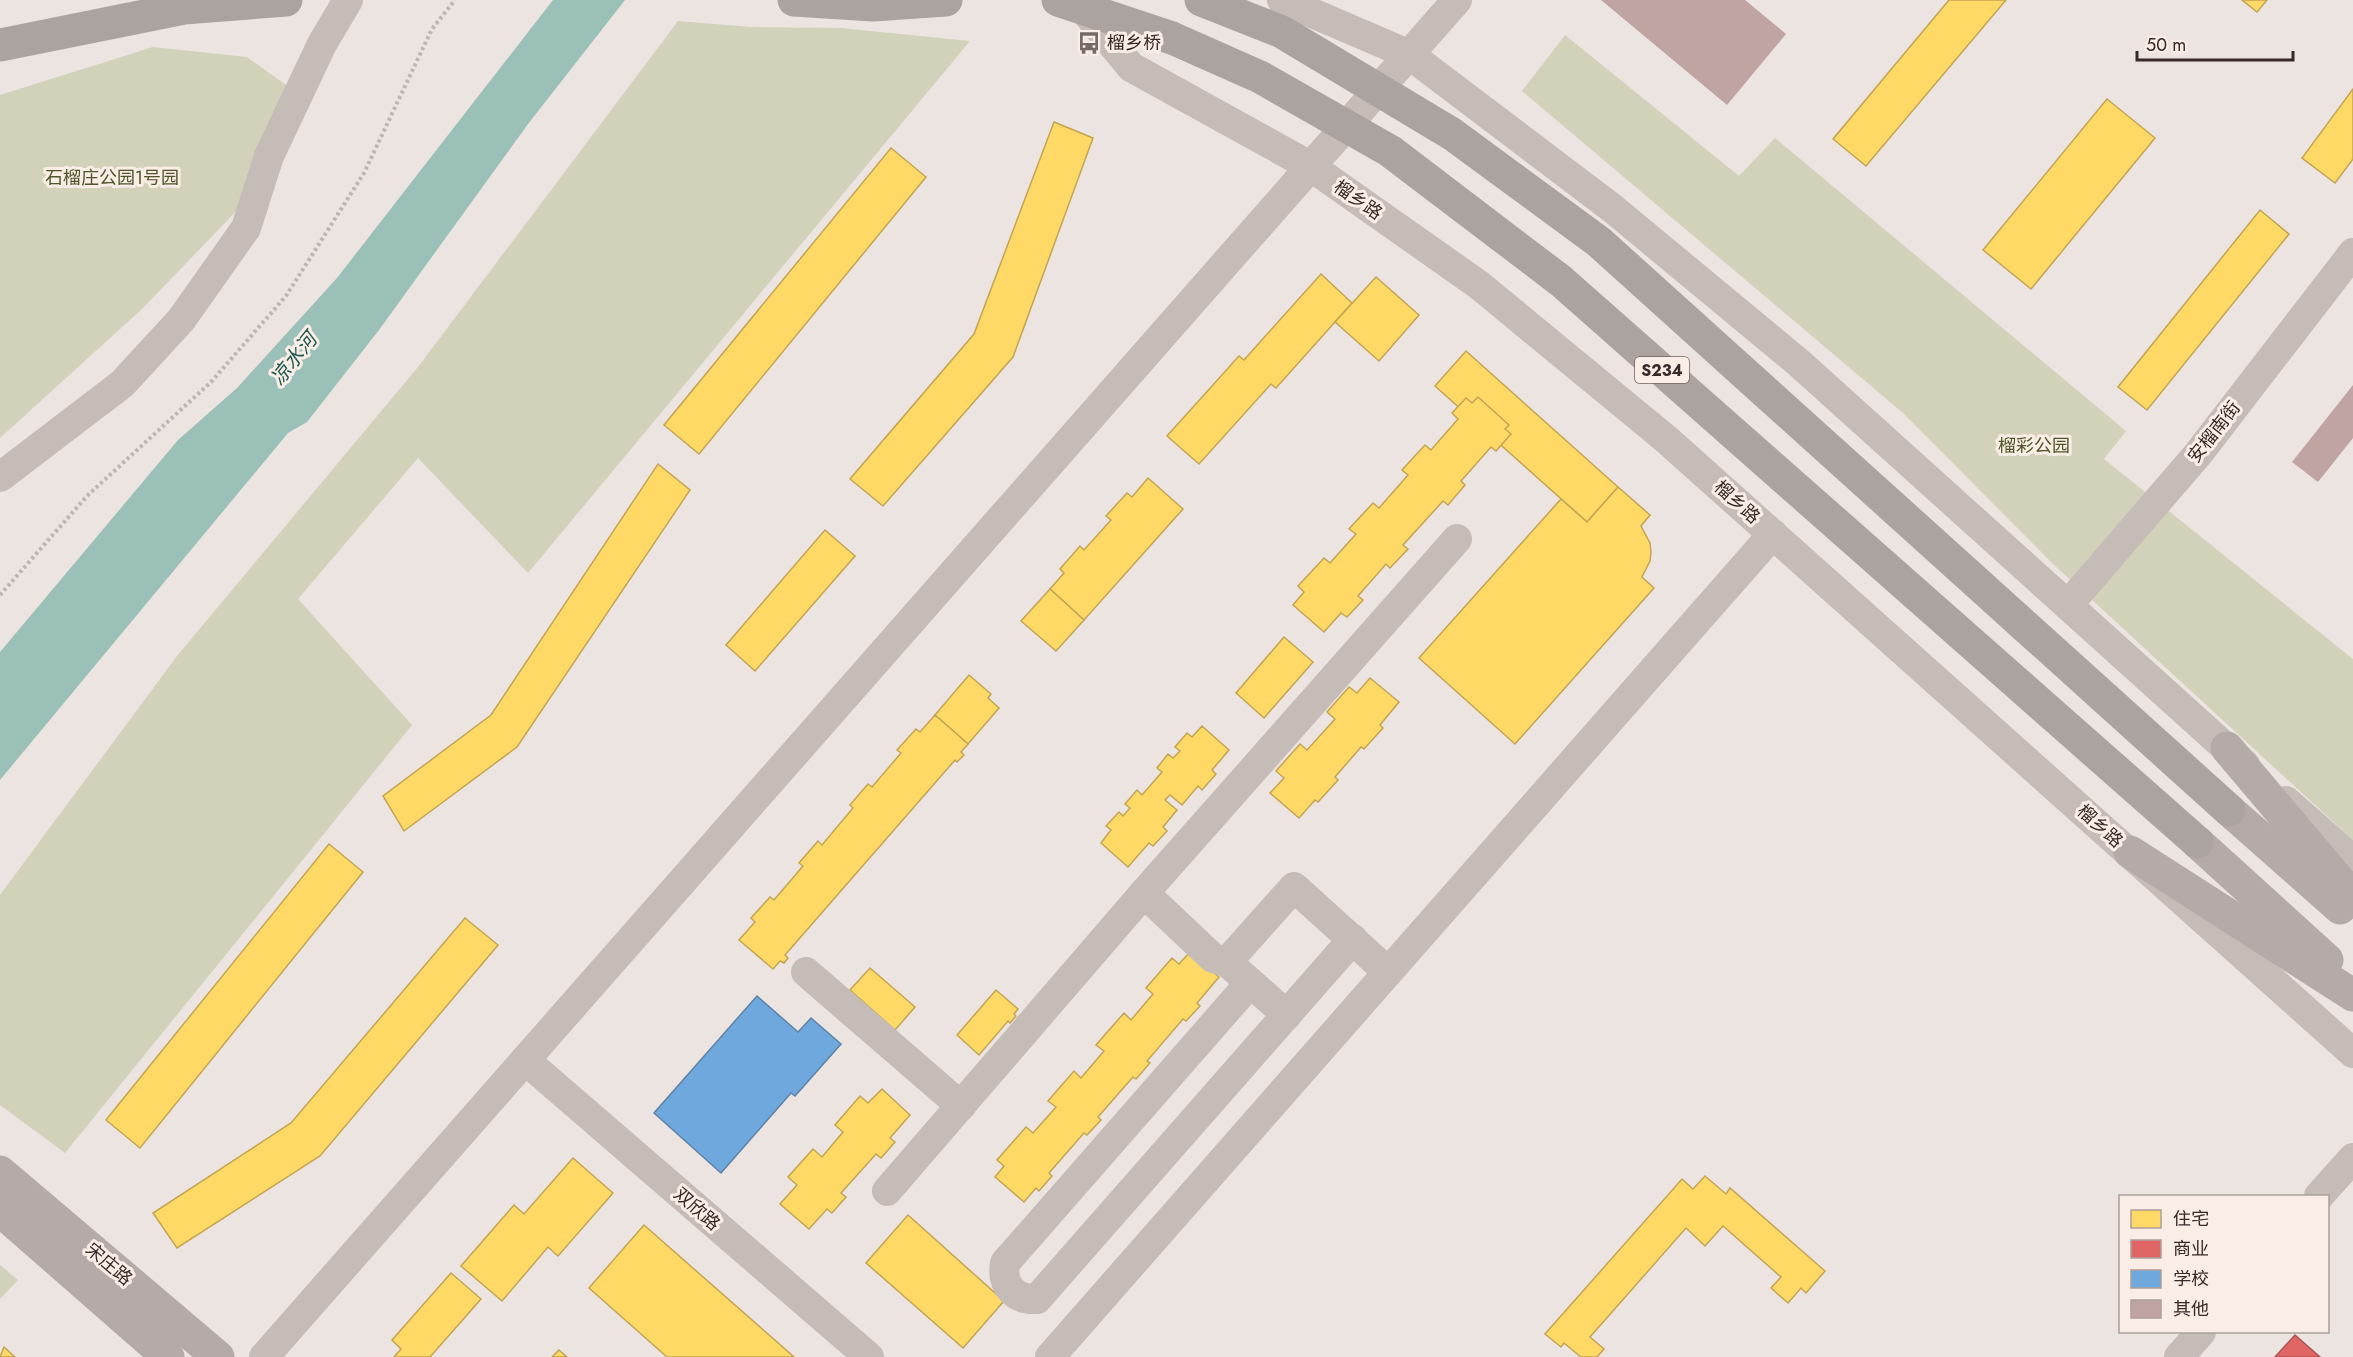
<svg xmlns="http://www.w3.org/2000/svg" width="2353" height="1357" viewBox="0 0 2353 1357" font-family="Jost,'Noto Sans SC',sans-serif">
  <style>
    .green { fill: #d2d1b9 }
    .water { fill: #9bc0b8 }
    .homes { fill: #ffd966; stroke: #c3a453; stroke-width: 1.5 }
    .shops { fill: #e06666; stroke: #ad5453; stroke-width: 1.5 }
    .schools { fill: #6fa8dc; stroke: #5e82a6; stroke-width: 1.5 }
    .building { fill: #c0a4a1 }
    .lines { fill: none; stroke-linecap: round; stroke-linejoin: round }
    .path { stroke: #beb4b0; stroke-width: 4; stroke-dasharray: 3 3; stroke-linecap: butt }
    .minor { stroke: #c5bcb8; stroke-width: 30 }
    .major { stroke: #b4aaa7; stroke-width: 33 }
    .highway { stroke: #aba39f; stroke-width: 33 }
    .highway-bridge { stroke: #aba39f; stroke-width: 33 }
    .labels { text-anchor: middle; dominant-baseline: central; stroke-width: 6; stroke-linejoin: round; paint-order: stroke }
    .shield { fill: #faede6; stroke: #716460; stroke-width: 1.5 }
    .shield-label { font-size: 16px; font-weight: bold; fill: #362927 }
    .poi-label { font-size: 18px; fill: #362927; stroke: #faede6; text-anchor: start }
    .park-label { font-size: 18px; fill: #4e552a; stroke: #faede6 }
    .street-label { font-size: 18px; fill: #362927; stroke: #faede6 }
    .water-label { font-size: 20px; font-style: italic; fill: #1b5950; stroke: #faede6 }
  </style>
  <rect width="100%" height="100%" fill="#ece4e0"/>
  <g class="green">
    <polygon points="678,21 750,27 841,28 970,41 528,573 418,458 298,599 412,725 65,1153 0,1105 0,895 177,656 418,367"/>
    <polygon points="1565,35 1739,176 1775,138 2126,431 2104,459 2353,659 2353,840 2053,564 1903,413 1522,91"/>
    <polygon points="153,47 247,57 293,90 275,171 142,309 0,438 0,95"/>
    <polygon points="0,1265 18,1280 0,1299"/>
  </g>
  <polygon class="water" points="553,0 625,0 528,124 379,330 307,422 288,433 0,780 0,652 178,440 237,388 337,278"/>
  <g class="homes">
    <polygon points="1949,0 2006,0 1866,166 1833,139"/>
    <polygon points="2242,0 2267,0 2257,12"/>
    <polygon points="2353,89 2353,159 2335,183 2302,158"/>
    <polygon points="2107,99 2155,138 2031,289 1983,250"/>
    <polygon points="1054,122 1093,138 1013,357 883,506 850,479 974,334"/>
    <polygon points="891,148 926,177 699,454 664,425"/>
    <polygon points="2260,210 2289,234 2147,410 2118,387"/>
    <polygon points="1321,274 1352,303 1276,388 1271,384 1199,464 1167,436 1239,356 1244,360"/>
    <polygon points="1376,277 1419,315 1379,361 1335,322"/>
    <polygon points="1466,351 1618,487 1587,522 1435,386"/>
    <polygon points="1478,397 1509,425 1505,429 1511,434 1496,451 1491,447 1461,481 1465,485 1448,505 1443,501 1403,545 1408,549 1390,568 1386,564 1358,596 1363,600 1347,617 1341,613 1324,632 1293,605 1304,592 1298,586 1324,558 1330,563 1356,534 1349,529 1373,503 1379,508 1408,475 1402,470 1425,445 1431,450 1458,419 1452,413 1466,398 1472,403"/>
    <polygon points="658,464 690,490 517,747 404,831 383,796 491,715"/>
    <polygon points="1148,478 1183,509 1084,620 1050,589 1064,573 1060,569 1080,546 1084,550 1111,520 1106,516 1127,493 1132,497"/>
    <polygon points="1618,487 1650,515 1641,526 1650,543 1651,552 1650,561 1642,577 1654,588 1515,744 1419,658 1561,499 1587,522"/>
    <polygon points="825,530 855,556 755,671 726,645"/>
    <polygon points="1050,589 1084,620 1056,651 1021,621"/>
    <polygon points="1284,637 1313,662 1264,718 1236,693"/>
    <polygon points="969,675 991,694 988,698 999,708 968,744 935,715"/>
    <polygon points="1370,678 1399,702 1380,725 1383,728 1364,749 1361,747 1335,777 1338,780 1318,802 1315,800 1299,818 1270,793 1284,778 1276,771 1300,744 1307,750 1335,719 1327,712 1349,687 1357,693"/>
    <polygon points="935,715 968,744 961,752 964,755 957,762 955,760 785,955 788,958 784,963 780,961 773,969 739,940 755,922 751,918 770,897 774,900 803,866 799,863 818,841 822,845 853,808 850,805 868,784 872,787 901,753 897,750 916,729 920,732"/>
    <polygon points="1202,726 1229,750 1212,770 1216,774 1202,790 1198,786 1182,805 1170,795 1165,800 1177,810 1163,827 1167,831 1153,846 1149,843 1128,867 1101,843 1111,830 1106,826 1119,812 1123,816 1130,808 1125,804 1137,790 1142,795 1162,772 1157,768 1168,754 1173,758 1180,751 1175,747 1187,733 1192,737"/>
    <polygon points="329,844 363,872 140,1148 106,1120"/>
    <polygon points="465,918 498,945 320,1156 177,1248 153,1213 291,1123"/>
    <polygon points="1190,952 1219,977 1197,1003 1200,1006 1186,1021 1183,1019 1147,1061 1150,1063 1136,1079 1133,1077 1098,1117 1101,1120 1087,1135 1084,1133 1049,1173 1052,1176 1039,1191 1036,1188 1024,1202 995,1177 1004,1166 997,1160 1026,1127 1033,1133 1056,1107 1048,1101 1074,1071 1081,1078 1104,1051 1096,1045 1124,1013 1131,1020 1153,994 1146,988 1172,958 1179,964"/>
    <polygon points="870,968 915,1007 895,1030 850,990"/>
    <polygon points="996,990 1018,1009 1014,1014 1016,1016 1010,1023 1008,1021 979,1055 957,1035"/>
    <polygon points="882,1089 910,1115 890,1138 895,1142 881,1158 876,1154 841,1193 846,1197 832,1213 827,1209 809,1229 780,1204 797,1185 788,1177 813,1149 822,1157 843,1132 835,1125 860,1096 868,1103"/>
    <polygon points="573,1158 613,1193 558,1256 548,1247 502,1301 461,1266 514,1205 524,1214"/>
    <polygon points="1705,1176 1726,1194 1730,1188 1825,1271 1806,1293 1801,1288 1788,1303 1771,1288 1781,1277 1723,1226 1705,1246 1686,1228 1590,1337 1604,1349 1597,1357 1581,1357 1564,1343 1561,1347 1545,1334 1682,1179 1693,1189"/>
    <polygon points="908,1215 1004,1301 963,1348 866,1263"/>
    <polygon points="644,1225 794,1357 667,1357 589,1288"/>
    <polygon points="451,1273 481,1299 430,1357 394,1357 401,1349 392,1340"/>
    <polygon points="4,1347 15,1357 0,1357"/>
    <polygon points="559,1350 567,1357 552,1357"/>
  </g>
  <polygon class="shops" points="2295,1335 2320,1357 2275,1357"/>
  <polygon class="schools" points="757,996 798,1032 811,1018 841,1044 795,1096 791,1093 721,1173 654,1113"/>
  <g class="building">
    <polygon points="1601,0 1745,0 1786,34 1727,105"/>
    <polygon points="2353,385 2353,438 2318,482 2292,462"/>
  </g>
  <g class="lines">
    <polyline class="path" points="0,595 87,496 211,382 286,296 364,173 432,29 455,0"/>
    <g class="minor">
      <polyline points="1076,0 1131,67 1310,166 1479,285 1666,439 2353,1053"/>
      <polyline points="1282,0 1410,55 1612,208 1799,363 2245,765"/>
      <polyline points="0,477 122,384 181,320 246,228 269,156 322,44 348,0"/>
      <polyline points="2068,605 2198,454 2353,253"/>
      <polyline points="2286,801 2353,860"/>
      <polyline points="1144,893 1457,539"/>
      <polyline points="1227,962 1294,887 1388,972"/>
      <polyline points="806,972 961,1106"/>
      <path d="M1250,983L1005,1263C1001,1286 1015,1300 1037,1299L1353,939"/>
      <polyline points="525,1060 869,1357"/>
      <polyline points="887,1191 1144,893 1213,958 1227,962 1287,1015"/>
      <polyline points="2319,1196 2353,1158"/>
      <polyline points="264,1357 1457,0"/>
      <polyline points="1050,1357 1773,534"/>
      <polyline points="2179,1357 2201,1332"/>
    </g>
    <g class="major">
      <polyline points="2227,748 2353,897"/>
      <polyline points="2229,810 2340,908"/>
      <polyline points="2197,842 2327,960"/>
      <polyline points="2130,852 2353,995"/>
      <polyline points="0,1172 218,1357"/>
      <polyline points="0,1210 168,1357"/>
    </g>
    <g class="highway">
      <polyline points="794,0 873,5 946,0"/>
      <polyline points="0,45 184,8 286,0"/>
    </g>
    <g class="highway-bridge">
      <polyline points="1058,0 1172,38 1260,77 1390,151 1561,281 2197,842"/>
      <polyline points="1201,0 1282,32 1452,134 1599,242 2229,810"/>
    </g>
  </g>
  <defs>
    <g id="bus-bare" transform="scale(1.8)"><path d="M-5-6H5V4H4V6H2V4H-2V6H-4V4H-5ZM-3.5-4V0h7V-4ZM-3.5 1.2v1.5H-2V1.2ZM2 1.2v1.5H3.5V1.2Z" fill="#766a68" stroke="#faede6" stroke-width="2.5" paint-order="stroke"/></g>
  </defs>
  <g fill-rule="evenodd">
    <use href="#bus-bare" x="1089" y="43"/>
  </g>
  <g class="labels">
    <rect class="shield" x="1635" y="357" width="54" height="26" rx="4.5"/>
    <g class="shield-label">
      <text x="1662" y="370">S234</text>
    </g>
    <g class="poi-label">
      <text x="1107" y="43">榴乡桥</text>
    </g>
    <g class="park-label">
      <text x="112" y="178">石榴庄公园1号园</text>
      <text x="2034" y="446">榴彩公园</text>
    </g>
    <g class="street-label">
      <text transform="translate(1358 200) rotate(35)">榴乡路</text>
      <text transform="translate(2214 432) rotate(-52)">安榴南街</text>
      <text transform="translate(1737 502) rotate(42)">榴乡路</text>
      <text transform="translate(2100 826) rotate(42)">榴乡路</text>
      <text transform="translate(697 1209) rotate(41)">双欣路</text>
      <text transform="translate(109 1264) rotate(40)">宋庄路</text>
    </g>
    <g class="water-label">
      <text transform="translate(294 359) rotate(-51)">凉水河</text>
    </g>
  </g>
  <rect x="2119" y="1195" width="210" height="138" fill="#faede6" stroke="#ac9f9a" stroke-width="1.5"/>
  <rect x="2131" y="1210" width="30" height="18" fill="#ffd966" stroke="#ac9f9a" stroke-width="1.5"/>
  <text x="2173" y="1225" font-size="18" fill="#362927">住宅</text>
  <rect x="2131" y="1240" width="30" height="18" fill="#e06666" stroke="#ac9f9a" stroke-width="1.5"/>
  <text x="2173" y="1255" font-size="18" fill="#362927">商业</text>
  <rect x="2131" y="1270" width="30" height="18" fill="#6fa8dc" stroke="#ac9f9a" stroke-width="1.5"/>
  <text x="2173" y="1285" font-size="18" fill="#362927">学校</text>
  <rect x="2131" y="1300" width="30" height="18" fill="#c0a4a1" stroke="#ac9f9a" stroke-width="1.5"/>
  <text x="2173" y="1315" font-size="18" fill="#362927">其他</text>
  <path d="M2137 51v9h156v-9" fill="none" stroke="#362927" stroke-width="3"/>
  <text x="2146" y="51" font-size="18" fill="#362927" stroke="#faede6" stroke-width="4.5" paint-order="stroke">50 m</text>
</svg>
